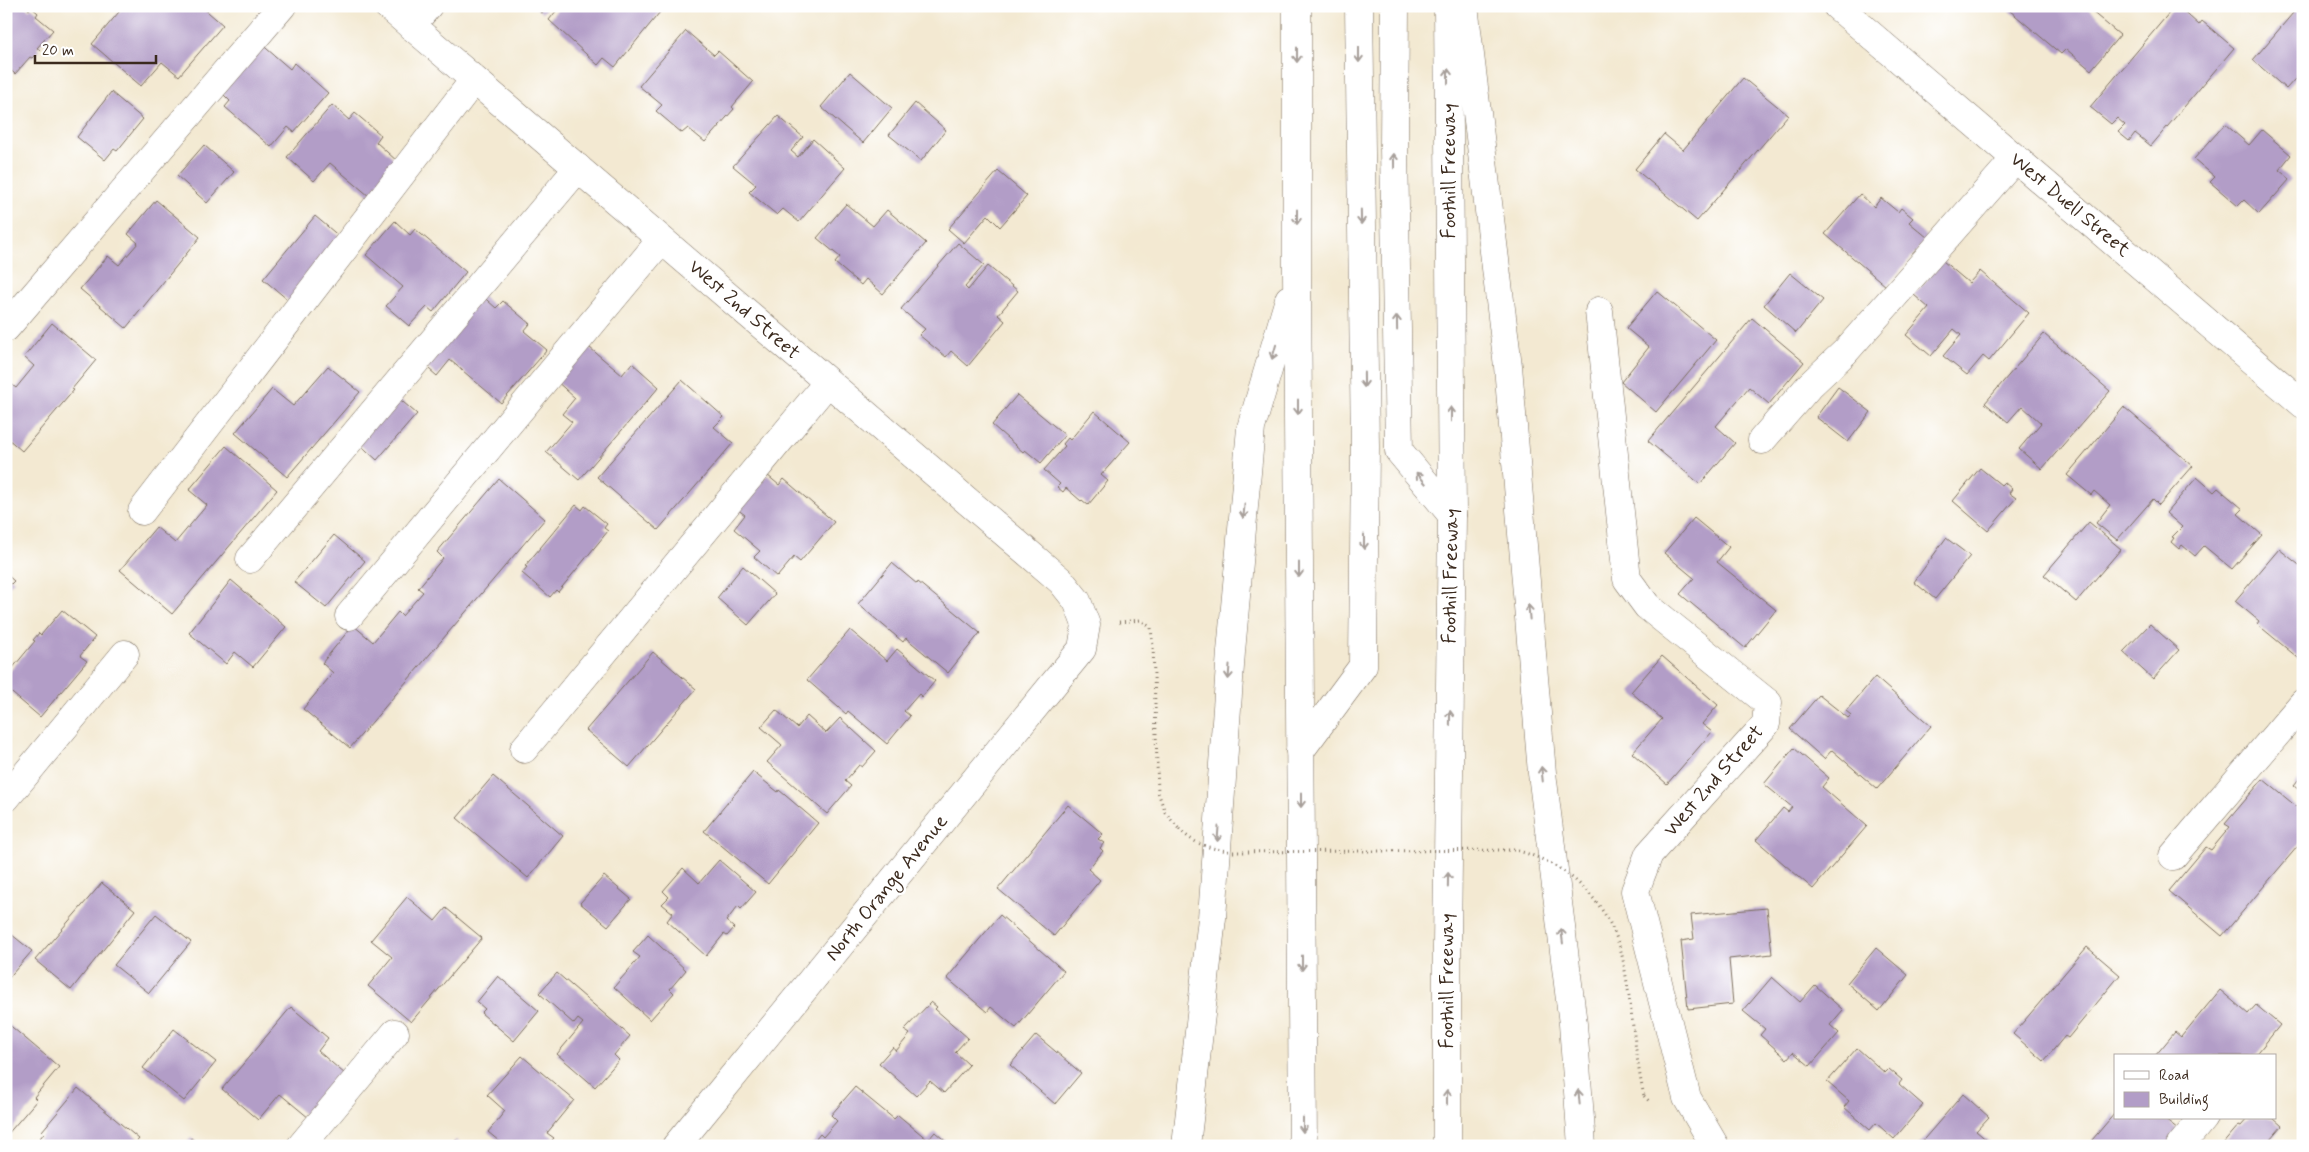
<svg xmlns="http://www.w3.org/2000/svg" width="2309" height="1152" viewBox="0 0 2309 1152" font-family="Mynerve,sans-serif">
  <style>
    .building { fill: #b29dc7 }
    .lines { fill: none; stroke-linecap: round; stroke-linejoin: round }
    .minor-casing { stroke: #7b6d5d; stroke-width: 29 }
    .highway-casing { stroke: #7b6d5d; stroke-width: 29 }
    .path { stroke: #7b6d5d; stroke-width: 3; stroke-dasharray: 1 4; stroke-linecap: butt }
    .minor { stroke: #fff; stroke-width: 28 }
    .highway { stroke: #fff; stroke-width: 28 }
    .path-bridge { stroke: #7b6d5d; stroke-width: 3; stroke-dasharray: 1 4; stroke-linecap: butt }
    .oneway { stroke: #a79f9a }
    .labels { text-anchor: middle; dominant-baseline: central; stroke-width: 5; stroke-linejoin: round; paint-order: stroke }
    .street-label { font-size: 20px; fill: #3b2a1e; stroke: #fff }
  </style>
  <rect width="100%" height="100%" fill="#fff"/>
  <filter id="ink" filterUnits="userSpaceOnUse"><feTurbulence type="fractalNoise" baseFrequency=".02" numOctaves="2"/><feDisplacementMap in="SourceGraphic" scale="10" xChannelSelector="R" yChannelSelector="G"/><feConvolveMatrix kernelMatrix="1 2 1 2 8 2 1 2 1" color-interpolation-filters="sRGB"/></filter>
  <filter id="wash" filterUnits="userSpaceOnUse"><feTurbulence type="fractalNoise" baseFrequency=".0096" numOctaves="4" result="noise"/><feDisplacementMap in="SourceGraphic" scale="20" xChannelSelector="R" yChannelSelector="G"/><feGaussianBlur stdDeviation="1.12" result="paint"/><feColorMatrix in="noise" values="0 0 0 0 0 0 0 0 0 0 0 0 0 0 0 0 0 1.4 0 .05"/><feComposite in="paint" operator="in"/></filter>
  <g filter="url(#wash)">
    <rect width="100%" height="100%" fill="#f3e9d2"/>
    <g id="blocks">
      <g class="building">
        <polygon points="6,6 25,6 29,10 31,7 38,13 36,16 53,30 37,48 40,50 32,58 30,57 15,74 6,66"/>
        <polygon points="124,6 201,6 223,25 179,76 162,62 141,86 92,44"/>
        <polygon points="534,6 548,6 542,13"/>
        <polygon points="560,6 653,6 660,12 615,67 604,58 598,65 549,20"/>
        <polygon points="2013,6 2085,6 2120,35 2091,70 2066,49 2061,54 2009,10"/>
        <polygon points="2175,6 2178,6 2199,25 2202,21 2234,48 2151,146 2135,133 2129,141 2118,132 2125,125 2117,118 2111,124 2090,107"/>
        <polygon points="2299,6 2303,6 2303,70 2286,89 2253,60"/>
        <polygon points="686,31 714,55 718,51 753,82 732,107 734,109 705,142 688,128 682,133 656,111 662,105 639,86"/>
        <polygon points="259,42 290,69 294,63 328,93 294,132 288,127 271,147 225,107 230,101 218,89"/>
        <polygon points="850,72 892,108 863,143 821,107"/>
        <polygon points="1743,78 1788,115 1697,221 1635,169 1664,134 1683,150"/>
        <polygon points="111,92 143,119 117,151 114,149 105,160 77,137"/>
        <polygon points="915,103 946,130 921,161 889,135"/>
        <polygon points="332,105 349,120 355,113 381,135 376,142 398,162 369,196 330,163 314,181 287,157"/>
        <polygon points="778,116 803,137 791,151 798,157 813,139 845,168 799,222 783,209 777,215 749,192 756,185 733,166"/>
        <polygon points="2225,124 2249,145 2262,130 2291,155 2279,170 2290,179 2259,214 2244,200 2238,206 2210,182 2215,177 2194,159"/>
        <polygon points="204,145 234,172 207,203 177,176"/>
        <polygon points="998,171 1027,196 1000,227 988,215 964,243 948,229"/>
        <polygon points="1860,194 1874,207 1881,198 1898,212 1901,208 1913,218 1909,222 1928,238 1886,286 1825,234"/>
        <polygon points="156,200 200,237 126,328 80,289 108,256 119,265 138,243 128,234"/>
        <polygon points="846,204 873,226 887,210 926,243 883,294 866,279 861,285 835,263 840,257 817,238"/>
        <polygon points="315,216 347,243 294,305 263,279"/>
        <polygon points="395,221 410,235 415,229 466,272 433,312 427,307 409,326 386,306 403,287 366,255"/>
        <polygon points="958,243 984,265 965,287 968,290 988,266 1018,291 998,315 1005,321 968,366 951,351 946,357 919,335 925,329 901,309"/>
        <polygon points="1943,261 1969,283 1980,271 2029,313 1989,361 1983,356 1967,375 1943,356 1961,335 1954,329 1931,356 1906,335 1929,308 1914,295"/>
        <polygon points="1790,273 1823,300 1796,333 1764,305"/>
        <polygon points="1657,291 1716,340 1656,412 1621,382 1649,347 1626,328"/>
        <polygon points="479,293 496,308 503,301 530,324 524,331 547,350 501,403 450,360 437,376 421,362"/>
        <polygon points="1752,318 1804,362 1769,404 1749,387 1716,426 1735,443 1700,484 1648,441"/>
        <polygon points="52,323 96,360 72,389 74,390 22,451 6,437 6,380 16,388 34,366 24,357"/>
        <polygon points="2044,334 2110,391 2042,469 2019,449 2041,423 2022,406 2008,422 1985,403"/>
        <polygon points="583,342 622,375 632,363 659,387 579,480 546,452 572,422 562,414 575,398 554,379"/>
        <polygon points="328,366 360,392 287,477 235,433 272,389 293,406"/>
        <polygon points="682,380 724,417 714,427 733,443 658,530 597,477"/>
        <polygon points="1838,387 1871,412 1848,442 1816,417"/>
        <polygon points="1017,395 1065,435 1041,463 1025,450 1023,452 992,425"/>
        <polygon points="396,396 417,414 377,460 356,441"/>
        <polygon points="2124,407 2193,466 2159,505 2153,499 2117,540 2096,523 2110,505 2094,491 2091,495 2067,475"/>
        <polygon points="1094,411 1130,442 1101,475 1108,481 1088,505 1082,500 1081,501 1066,488 1063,492 1057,487 1060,484 1044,470 1065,446 1063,444 1068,438 1070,440"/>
        <polygon points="226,446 277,490 172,614 120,570 156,527 175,543 207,505 189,490"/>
        <polygon points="1980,468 2001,485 2004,482 2012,489 2009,493 2016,498 1988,531 1953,501"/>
        <polygon points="767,475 779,485 784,479 834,522 800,562 794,557 777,577 754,557 760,551 734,529 745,515 737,509"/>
        <polygon points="2197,477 2214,492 2218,488 2243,509 2238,514 2262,535 2232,569 2204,546 2195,556 2182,545 2179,549 2171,542 2174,538 2172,537 2182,527 2166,513"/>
        <polygon points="499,479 545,519 350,748 303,709 333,673 322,663 353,625 373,642 398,612 402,616 423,592 418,588 443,558 437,552"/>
        <polygon points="576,505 582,510 585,506 607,524 604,528 608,531 558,592 556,590 550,597 522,573 527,567 525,566"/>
        <polygon points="1694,518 1729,547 1717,562 1776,610 1745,648 1680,594 1694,578 1664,553"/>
        <polygon points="2089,522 2121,549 2076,602 2044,575"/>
        <polygon points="334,535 365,561 326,608 294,582"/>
        <polygon points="1946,538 1970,556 1935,599 1914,582"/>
        <polygon points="2279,549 2303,568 2303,662 2257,624 2259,621 2235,601"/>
        <polygon points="892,563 917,584 918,582 980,633 948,673 906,638 903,642 858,604"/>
        <polygon points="743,566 775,594 748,625 717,598"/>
        <polygon points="6,574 14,581 6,589"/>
        <polygon points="231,580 286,627 253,667 235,652 226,664 189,633"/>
        <polygon points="62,610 95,637 80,656 87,661 40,717 6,688 6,676 35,641 33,640 39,633 41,635"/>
        <polygon points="2150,624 2179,650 2153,679 2123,652"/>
        <polygon points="850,630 887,661 897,649 935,681 922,697 919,694 904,711 910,716 887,744 848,711 846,714 807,680"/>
        <polygon points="653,652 696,689 629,767 586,730"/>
        <polygon points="1662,656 1718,705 1702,724 1712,732 1667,784 1632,753 1662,719 1631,692"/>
        <polygon points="1875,677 1931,726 1877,789 1832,750 1824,759 1790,729 1819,695 1848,718 1851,715 1846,711"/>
        <polygon points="776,710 797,728 807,716 826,733 840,718 876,751 862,767 859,765 845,781 851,786 827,814 767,762 782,745 761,727"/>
        <polygon points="1794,748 1829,778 1822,787 1867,826 1813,889 1756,840 1783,808 1788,812 1792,807 1764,784"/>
        <polygon points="753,772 778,792 779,790 818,823 768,884 704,831"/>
        <polygon points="2303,774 2303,792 2294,785"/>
        <polygon points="493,776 563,836 528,878 457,818"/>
        <polygon points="2263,779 2303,812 2303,840 2222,936 2169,891 2206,847 2211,850 2230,827 2225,824"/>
        <polygon points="1068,805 1103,834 1098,839 1104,843 1100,848 1103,851 1088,869 1100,880 1054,936 998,889"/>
        <polygon points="719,860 756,892 741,909 738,906 726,921 734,928 727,936 724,934 706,956 667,921 673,913 662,904 669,897 663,891 683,868 699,883"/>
        <polygon points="604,876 631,899 608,926 580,903"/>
        <polygon points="102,883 135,910 71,990 35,960"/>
        <polygon points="407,897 435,921 446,908 482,938 411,1022 368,986 392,957 371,940"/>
        <polygon points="1767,908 1772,954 1729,959 1733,1004 1688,1009 1681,941 1694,939 1691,915"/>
        <polygon points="156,914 191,942 149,993 114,965"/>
        <polygon points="1000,915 1064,971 1016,1028 991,1007 987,1012 947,978"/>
        <polygon points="6,930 32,951 6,981"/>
        <polygon points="648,935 686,970 670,989 674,993 650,1020 614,987 640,957 633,952"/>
        <polygon points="2087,947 2120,975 2068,1038 2065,1036 2044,1061 2013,1034"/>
        <polygon points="1876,948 1908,975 1879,1011 1847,983"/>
        <polygon points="557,973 630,1036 614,1055 619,1060 595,1087 557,1054 583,1023 578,1019 574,1024 539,993"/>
        <polygon points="498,976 539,1011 514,1041 481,1013 485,1009 477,1002"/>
        <polygon points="1772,977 1800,1002 1815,985 1843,1010 1830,1025 1839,1033 1810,1066 1793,1052 1787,1059 1760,1035 1765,1029 1743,1011"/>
        <polygon points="2220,990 2248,1014 2256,1005 2280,1025 2255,1056 2155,1056 2175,1032 2181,1037"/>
        <polygon points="931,1002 937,1007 935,1009 968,1038 955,1052 969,1065 944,1093 930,1081 916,1096 879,1063 893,1047 896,1051 910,1034 904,1030"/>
        <polygon points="291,1007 328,1038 318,1051 345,1074 309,1118 280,1094 258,1120 222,1089"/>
        <polygon points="6,1022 59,1067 34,1097 37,1100 6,1136"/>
        <polygon points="174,1029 216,1062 184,1101 143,1068"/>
        <polygon points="1036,1035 1081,1073 1055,1104 1010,1065"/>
        <polygon points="1857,1048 1885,1073 1889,1069 1902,1080 1899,1084 1923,1105 1894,1139 1876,1123 1870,1130 1844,1107 1849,1101 1827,1082"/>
        <polygon points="522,1056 574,1100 547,1133 554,1138 547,1146 505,1146 488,1132 505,1111 487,1095"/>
        <polygon points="855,1087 894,1119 898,1115 928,1140 935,1132 951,1146 810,1146 820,1134 823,1137 837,1121 831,1115"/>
        <polygon points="78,1088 139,1139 133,1146 34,1146 44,1133 42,1131"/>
        <polygon points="1963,1094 1989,1117 1976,1131 1994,1146 1918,1146"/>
        <polygon points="2115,1113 2115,1118 2164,1118 2178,1129 2178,1146 2099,1146 2092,1140"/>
        <polygon points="2248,1118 2273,1118 2282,1126 2265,1146 2221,1146 2239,1125 2241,1126"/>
        <polygon points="191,1138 201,1146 184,1146"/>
        <polygon points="456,1140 463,1146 451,1146"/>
      </g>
    </g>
  </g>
  <g filter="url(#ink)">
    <use href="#blocks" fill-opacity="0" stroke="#7b6d5d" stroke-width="1"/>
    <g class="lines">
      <g class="minor-casing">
        <g id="minor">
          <polyline points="388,6 1061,581 1077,601 1086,625 1082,649 676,1146"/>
          <polyline points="1837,6 2303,404"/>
          <polyline points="411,26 428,6"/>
          <polyline points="1599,311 1627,579 1647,606 1768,703 1766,724 1649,854 1635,891 1687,1098 1715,1146"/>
          <polyline points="6,328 282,6"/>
          <polyline points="1762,440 1810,385 1845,352 2015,159"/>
          <polyline points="142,511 474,80"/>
          <polyline points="250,559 578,168"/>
          <polyline points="349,616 661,240"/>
          <polyline points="524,749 828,382"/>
          <polyline points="6,798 125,654"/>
          <polyline points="2173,856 2303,703"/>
          <polyline points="301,1146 395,1033"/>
          <polyline points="2180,1146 2203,1118"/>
        </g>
      </g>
      <g class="highway-casing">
        <g id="highway">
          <polyline points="1297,6 1297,271 1303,1146"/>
          <polyline points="1395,6 1394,147 1399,451 1452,515"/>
          <polyline points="1464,6 1508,366 1542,773 1573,1024 1582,1146"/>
          <polyline points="1300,751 1363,666 1365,447 1359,6"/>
          <polyline points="1186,1146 1212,918 1231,652 1251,428 1289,299"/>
          <polyline points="1447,1146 1447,946 1452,515 1448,6"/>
        </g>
      </g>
      <g class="path">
        <polyline points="1119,622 1141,620 1151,628 1153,646 1158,792 1165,812 1179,829"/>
        <polyline points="1644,1096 1651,1103"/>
      </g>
      <use href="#minor" class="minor"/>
      <use href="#highway" class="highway"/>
      <path class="path-bridge" d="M1179,829C1196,846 1210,848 1233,852L1514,850C1568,862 1612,905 1623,960C1632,1005 1634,1051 1644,1096"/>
    </g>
    <defs><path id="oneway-shaft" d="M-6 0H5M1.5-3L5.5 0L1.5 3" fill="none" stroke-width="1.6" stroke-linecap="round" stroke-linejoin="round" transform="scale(1.25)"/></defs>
    <g class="oneway">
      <use href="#oneway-shaft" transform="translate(1297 55) rotate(90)"/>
      <use href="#oneway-shaft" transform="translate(1359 55) rotate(90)"/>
      <use href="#oneway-shaft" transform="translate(1448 76) rotate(-90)"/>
      <use href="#oneway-shaft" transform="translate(1394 161) rotate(-91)"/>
      <use href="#oneway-shaft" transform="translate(1297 217) rotate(90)"/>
      <use href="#oneway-shaft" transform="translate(1361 217) rotate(89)"/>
      <use href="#oneway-shaft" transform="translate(1397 323) rotate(-91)"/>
      <use href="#oneway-shaft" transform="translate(1274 352) rotate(106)"/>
      <use href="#oneway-shaft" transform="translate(1364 380) rotate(89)"/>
      <use href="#oneway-shaft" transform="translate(1298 407) rotate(90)"/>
      <use href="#oneway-shaft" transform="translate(1451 414) rotate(-90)"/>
      <use href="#oneway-shaft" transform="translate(1421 478) rotate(-130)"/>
      <use href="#oneway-shaft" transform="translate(1244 511) rotate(95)"/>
      <use href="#oneway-shaft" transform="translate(1364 542) rotate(90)"/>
      <use href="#oneway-shaft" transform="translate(1299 570) rotate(90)"/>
      <use href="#oneway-shaft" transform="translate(1529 612) rotate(-95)"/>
      <use href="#oneway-shaft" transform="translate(1229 672) rotate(94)"/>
      <use href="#oneway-shaft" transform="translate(1450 718) rotate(-89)"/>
      <use href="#oneway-shaft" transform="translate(1542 774) rotate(-96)"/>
      <use href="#oneway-shaft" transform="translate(1301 800) rotate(90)"/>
      <use href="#oneway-shaft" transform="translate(1218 834) rotate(94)"/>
      <use href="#oneway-shaft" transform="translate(1448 880) rotate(-89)"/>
      <use href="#oneway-shaft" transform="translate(1562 936) rotate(-97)"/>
      <use href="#oneway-shaft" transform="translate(1302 963) rotate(90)"/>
      <use href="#oneway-shaft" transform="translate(1447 1097) rotate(-90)"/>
      <use href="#oneway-shaft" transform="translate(1579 1097) rotate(-95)"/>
      <use href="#oneway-shaft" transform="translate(1303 1125) rotate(90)"/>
    </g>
  </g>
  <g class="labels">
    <g class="street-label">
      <text transform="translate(1449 171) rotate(-90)">Foothill Freeway</text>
      <text transform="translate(2070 205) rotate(40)">West Duell Street</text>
      <text transform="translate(744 310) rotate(41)">West 2nd Street</text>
      <text transform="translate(1451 576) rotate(-89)">Foothill Freeway</text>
      <text transform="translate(1714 781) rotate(-49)">West 2nd Street</text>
      <text transform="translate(887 888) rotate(-51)">North Orange Avenue</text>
      <text transform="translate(1447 981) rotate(-90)">Foothill Freeway</text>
    </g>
  </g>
  <rect width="2309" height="1152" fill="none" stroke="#fff" stroke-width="25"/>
  <rect x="2114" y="1054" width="162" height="65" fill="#ffffff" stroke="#b1aaa5"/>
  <rect x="2124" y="1071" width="25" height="8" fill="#ffffff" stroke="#b1aaa5"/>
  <text x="2159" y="1080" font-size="15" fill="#3b2a1e">Road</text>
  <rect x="2124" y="1092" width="25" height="15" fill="#b29dc7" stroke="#b1aaa5"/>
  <text x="2159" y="1104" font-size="15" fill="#3b2a1e">Building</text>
  <path d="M35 55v8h121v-8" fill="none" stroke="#3b2a1e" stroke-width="2.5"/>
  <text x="42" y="55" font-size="15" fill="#3b2a1e" stroke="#ffffff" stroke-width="4" paint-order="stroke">20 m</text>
</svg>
